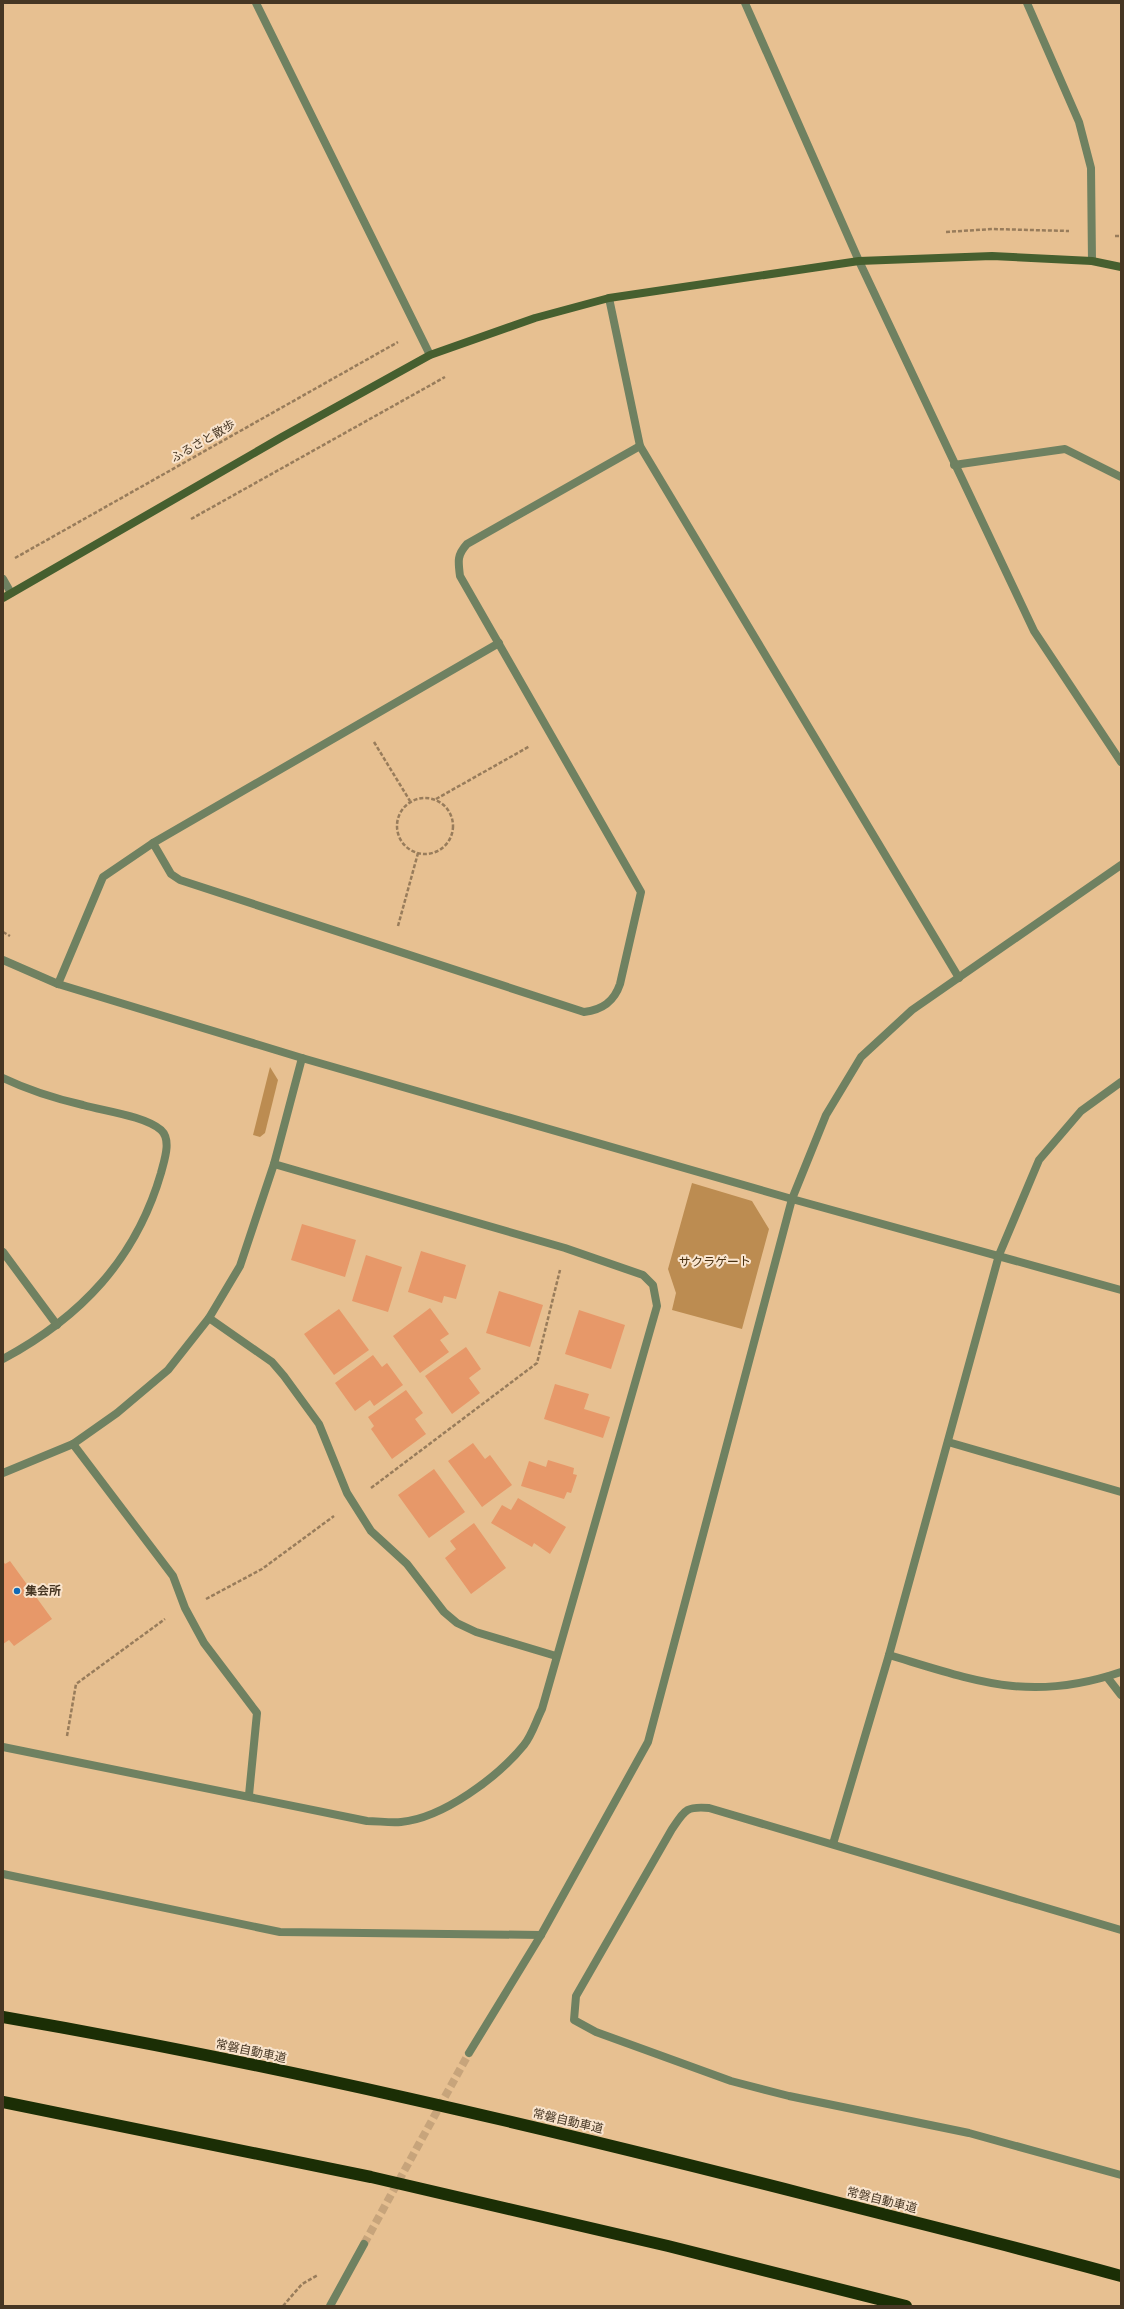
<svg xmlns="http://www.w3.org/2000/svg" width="1124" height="2309" viewBox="0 0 1124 2309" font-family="Rubik,'Noto Sans JP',sans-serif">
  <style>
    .green { fill: #bc8c51 }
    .building { fill: #e79869 }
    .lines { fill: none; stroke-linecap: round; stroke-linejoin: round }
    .street-tunnel { stroke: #c7a47b; stroke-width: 8; stroke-dasharray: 8 4; stroke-linecap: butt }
    .path { stroke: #987c5b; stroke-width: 2.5; stroke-dasharray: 4 2; stroke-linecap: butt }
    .street { stroke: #6f8161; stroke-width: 8 }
    .secondary { stroke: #465f2f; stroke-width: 8 }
    .highway { stroke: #1b2e05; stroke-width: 12 }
    .poi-dot { fill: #116ab7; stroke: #f9e4cd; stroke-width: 1.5 }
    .labels { text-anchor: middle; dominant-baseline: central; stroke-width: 4; stroke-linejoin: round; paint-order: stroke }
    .street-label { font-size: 12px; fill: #463623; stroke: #f9e4cd }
    .park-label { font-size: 12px; fill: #4a3212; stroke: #f9e4cd }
    .poi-label { font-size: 12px; font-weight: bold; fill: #463623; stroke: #f9e4cd; text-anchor: start }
  </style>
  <rect width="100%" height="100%" fill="#e7c091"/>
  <g class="green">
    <polygon points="270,1067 278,1080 265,1133 260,1137 253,1135"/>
    <polygon points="692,1183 752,1201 769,1229 742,1329 672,1310 676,1293 668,1269"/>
  </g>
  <g class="building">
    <polygon points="302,1224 356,1240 345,1277 291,1260"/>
    <polygon points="421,1251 466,1265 456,1299 444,1296 442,1303 408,1292"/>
    <polygon points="366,1255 402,1267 388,1312 352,1301"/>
    <polygon points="499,1291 543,1305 530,1347 486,1333"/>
    <polygon points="430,1308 449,1334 440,1340 449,1352 420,1373 393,1336"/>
    <polygon points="339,1309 369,1350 334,1375 304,1334"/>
    <polygon points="579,1310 625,1325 611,1369 565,1354"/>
    <polygon points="466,1347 481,1369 469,1378 480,1393 452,1414 425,1376"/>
    <polygon points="373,1355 382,1367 387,1363 403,1385 374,1406 370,1400 355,1411 335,1383"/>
    <polygon points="555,1384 589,1394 584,1409 610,1417 603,1438 544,1419"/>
    <polygon points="406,1390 423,1413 415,1419 426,1434 392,1459 371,1429 374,1426 368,1417"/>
    <polygon points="473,1443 485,1459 490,1455 512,1485 482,1507 448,1461"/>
    <polygon points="548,1460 574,1468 573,1474 577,1475 571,1493 567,1492 564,1499 521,1486 529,1461 546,1467"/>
    <polygon points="434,1469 465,1512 429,1538 398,1495"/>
    <polygon points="518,1498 566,1527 550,1554 534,1543 532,1547 491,1523 502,1505 511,1510"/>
    <polygon points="474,1523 506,1568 471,1594 445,1558 456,1549 450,1541"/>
    <polygon points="3,1561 5,1564 10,1561 52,1619 14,1646 9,1640 3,1644"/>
  </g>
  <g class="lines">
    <polyline class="street-tunnel" points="364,2244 469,2053"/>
    <g class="path">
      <polyline points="946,232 992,229 1069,231"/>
      <polyline points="1115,236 1121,236"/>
      <polyline points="191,519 445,377"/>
      <polyline points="15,558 398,342"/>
      <polyline points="374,742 410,801"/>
      <circle cx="425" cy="826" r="28"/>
      <polyline points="436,799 530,746"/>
      <polyline points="398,926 418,853"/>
      <polyline points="3,932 10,936"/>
      <polyline points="371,1488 537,1363 560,1270"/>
      <polyline points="206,1599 262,1569 334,1516"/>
      <polyline points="67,1736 76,1684 165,1619"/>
      <polyline points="283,2306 302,2284 318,2275"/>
    </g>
    <g class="street">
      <polyline points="256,3 430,355"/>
      <polyline points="745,3 859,261 1034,631 1121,762"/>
      <polyline points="1027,3 1079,122 1091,168 1092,261"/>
      <polyline points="609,298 640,446 959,978"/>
      <polyline points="954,465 1065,449 1121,477"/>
      <polyline points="3,579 11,593"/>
      <path d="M153,843L171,874L180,880L584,1012C602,1010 614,1002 620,984L641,892L460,576C458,561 457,555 467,544L640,446"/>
      <polyline points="3,960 58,984 302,1058 792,1199 1121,1290"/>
      <polyline points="58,984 103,877 153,843 499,643"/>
      <path d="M3,1078C28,1090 57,1099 83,1105C104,1111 145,1116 161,1130C172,1140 164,1161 161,1173C136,1259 81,1317 3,1359"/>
      <polyline points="3,1252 57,1325"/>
      <polyline points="209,1318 272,1362 284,1376 319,1424 347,1493 371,1531 407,1564 444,1612 457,1623 476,1632 556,1656"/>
      <polyline points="948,1442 1121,1492"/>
      <polyline points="73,1444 173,1576 185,1608 204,1643 257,1713 249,1795"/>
      <polyline points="3,1473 73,1444 117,1413 168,1370 209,1318 240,1266 274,1164 302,1058"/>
      <path d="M889,1655C976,1681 1030,1703 1121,1672"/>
      <polyline points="1107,1677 1121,1695"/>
      <path d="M3,1747L367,1821C378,1821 390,1823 401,1822C443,1818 498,1777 524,1745C532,1735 536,1721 542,1709L657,1306L653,1285L643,1275L565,1248L274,1164"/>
      <polyline points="833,1844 889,1655 999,1255 1039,1160 1081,1111 1121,1082"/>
      <polyline points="3,1874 280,1932 541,1935"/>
      <path d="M1121,1930L709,1808C686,1806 685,1810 672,1829L576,1996L574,2020L596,2032L731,2081L789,2096L969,2133L1121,2175"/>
      <polyline points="469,2053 541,1935 648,1742 792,1199 826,1115 861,1057 912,1010 1121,865"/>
      <polyline points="330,2306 364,2244"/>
    </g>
    <polyline class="secondary" points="3,598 282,437 430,355 535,318 609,298 859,261 992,256 1092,261 1121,267"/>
    <g class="highway">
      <path d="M3,2017C274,2064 542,2127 808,2195C913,2222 1017,2247 1121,2276"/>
      <polyline points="3,2102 371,2177 668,2246 906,2306"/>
    </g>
  </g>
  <circle class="poi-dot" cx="17" cy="1591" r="4"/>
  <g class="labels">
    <g class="street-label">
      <text transform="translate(203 441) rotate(-30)">ふるさと散歩</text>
      <text transform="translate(251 2051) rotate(12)">常磐自動車道</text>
      <text transform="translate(568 2121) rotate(13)">常磐自動車道</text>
      <text transform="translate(882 2200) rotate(14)">常磐自動車道</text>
    </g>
    <g class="park-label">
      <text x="715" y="1262">サクラゲート</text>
    </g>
    <g class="poi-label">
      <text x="25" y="1591">集会所</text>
    </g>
  </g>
  <rect width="1124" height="2309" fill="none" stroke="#463623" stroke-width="8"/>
</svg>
